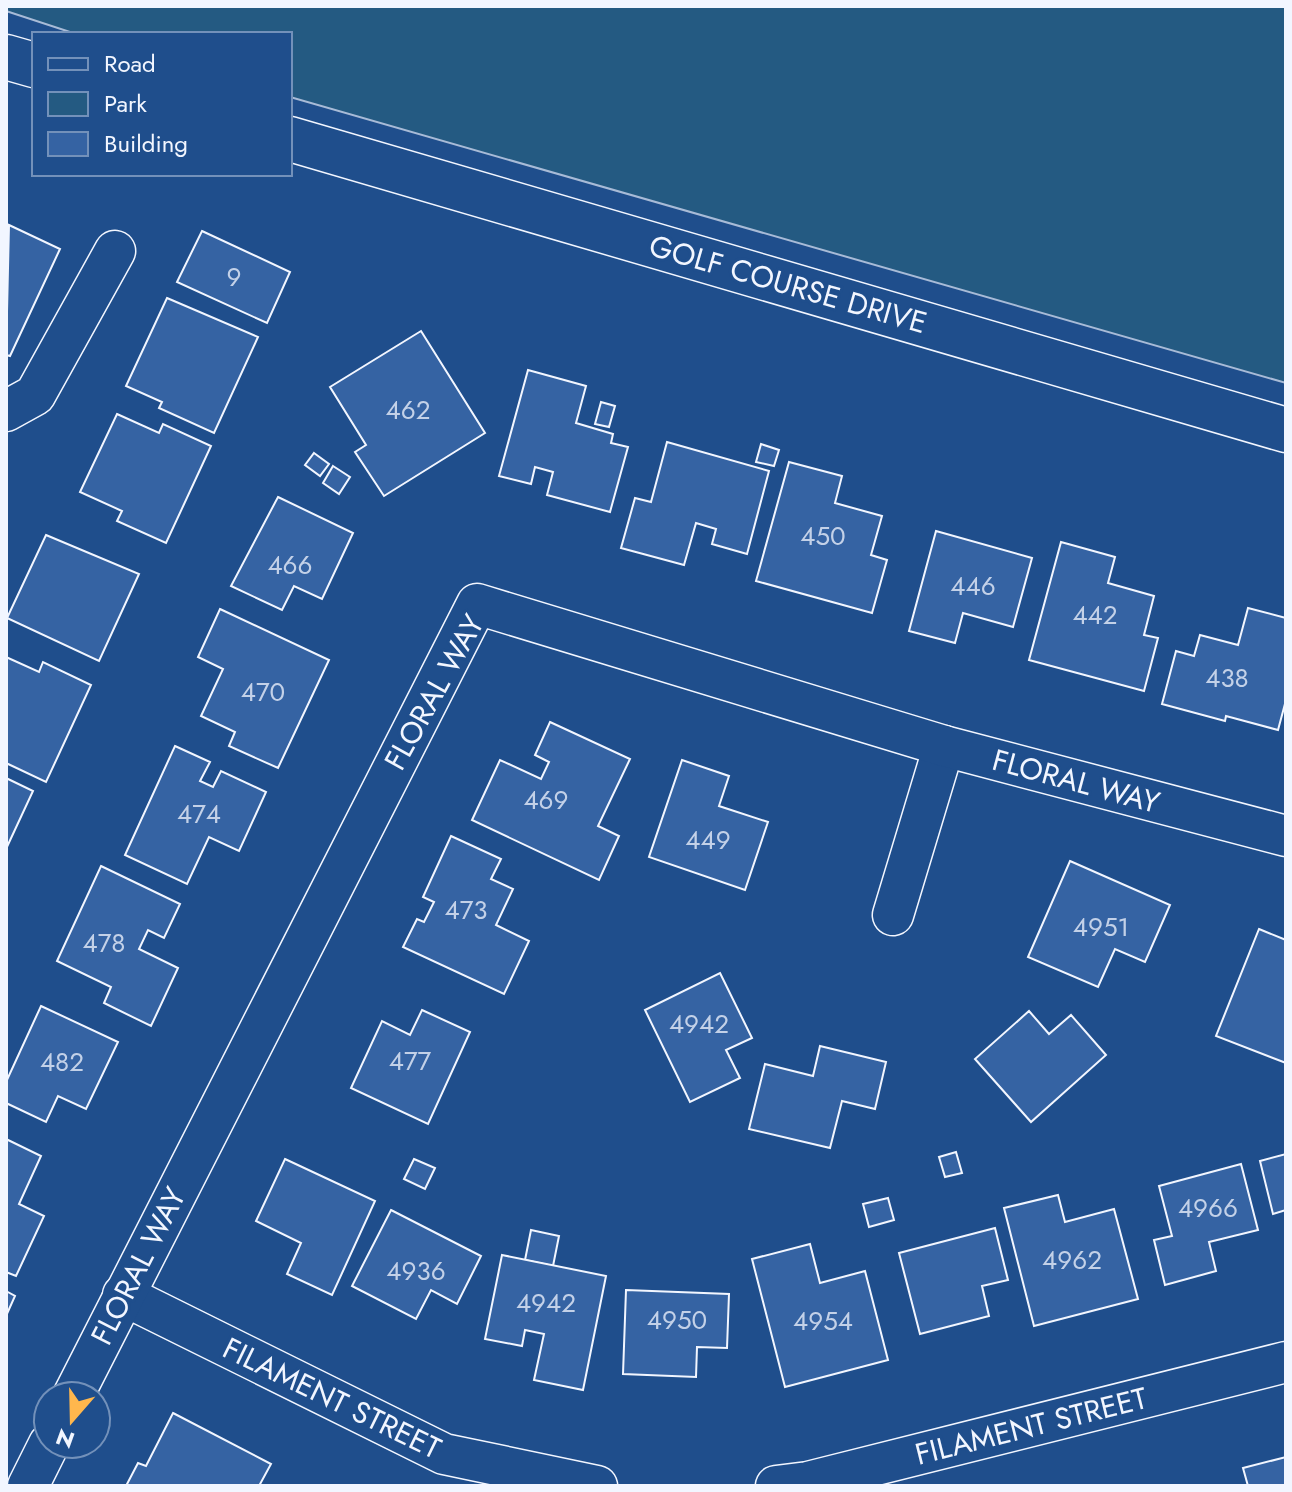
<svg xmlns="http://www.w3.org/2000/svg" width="1292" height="1492" viewBox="0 0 1292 1492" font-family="Jost,sans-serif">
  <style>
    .green { fill: #245a82; stroke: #a8bbd7; stroke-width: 2 }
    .building { fill: #3563a3; stroke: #f2f6ff; stroke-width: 2 }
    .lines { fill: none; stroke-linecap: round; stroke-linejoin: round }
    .street-casing { stroke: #f2f6ff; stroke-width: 43 }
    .secondary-casing { stroke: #f2f6ff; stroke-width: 47 }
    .street { stroke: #1f4e8c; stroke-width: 40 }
    .secondary { stroke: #1f4e8c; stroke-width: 44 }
    .labels { text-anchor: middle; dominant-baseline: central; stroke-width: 6; stroke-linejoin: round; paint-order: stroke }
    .number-label { font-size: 26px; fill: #c3d1e8 }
    .street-label { font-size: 30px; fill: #f2f6ff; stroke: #1f4e8c }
  </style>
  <rect width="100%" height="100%" fill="#1f4e8c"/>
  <polygon class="green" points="6,6 1286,6 1286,383 290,97 290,34 76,34 6,11"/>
  <g class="building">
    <polygon points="9,225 60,249 10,356 6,355"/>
    <polygon points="202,231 290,272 267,323 177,282"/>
    <polygon points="167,298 258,337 214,433 159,408 162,402 126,386"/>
    <polygon points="421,331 485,433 384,496 355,452 366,445 330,387"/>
    <polygon points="528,370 586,386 576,423 613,434 611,443 628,447 610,512 547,495 553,472 535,467 531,484 499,476"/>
    <polygon points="601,402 615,406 609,427 595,424"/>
    <polygon points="117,414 159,433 163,424 211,446 166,543 117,521 122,511 80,492"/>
    <polygon points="667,442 769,471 747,554 712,544 716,529 696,523 684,565 621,548 635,498 651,502"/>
    <polygon points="761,444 779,450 774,466 756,462"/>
    <polygon points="314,453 329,464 320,476 305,465"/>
    <polygon points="789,462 842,476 835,503 882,516 871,555 887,560 872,613 756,581"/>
    <polygon points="333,466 350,477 339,494 323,483"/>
    <polygon points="278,497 353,533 322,599 294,586 282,610 231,586"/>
    <polygon points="936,531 1032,558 1013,627 963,613 955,643 909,631"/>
    <polygon points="46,535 139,574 99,661 7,618"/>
    <polygon points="1061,542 1115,557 1108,583 1154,596 1144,635 1158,638 1144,691 1029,660"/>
    <polygon points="1248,608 1286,618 1286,700 1278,730 1226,716 1225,721 1162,704 1176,651 1194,656 1200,635 1238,645"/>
    <polygon points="220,609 329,660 278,768 229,746 235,732 201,716 223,669 198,657"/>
    <polygon points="6,657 39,672 43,662 91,685 46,782 6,763"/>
    <polygon points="550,722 630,759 598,826 619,836 599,880 472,820 500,760 541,779 549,762 535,755"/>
    <polygon points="175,746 210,762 200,781 213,787 221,771 266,792 239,851 209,837 187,884 125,855"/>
    <polygon points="682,760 729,776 719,806 768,822 745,890 649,857"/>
    <polygon points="6,778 33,791 6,849"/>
    <polygon points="451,836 501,859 491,879 513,889 496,925 529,941 504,994 403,947 417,919 424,922 434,902 423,897"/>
    <polygon points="1070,861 1170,905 1145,962 1115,949 1098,987 1028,957"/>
    <polygon points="101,866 180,904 164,938 148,930 139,949 178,968 151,1026 104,1003 111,987 57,961"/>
    <polygon points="1259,929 1286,940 1286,1063 1216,1036"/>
    <polygon points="720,973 752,1038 726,1050 740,1078 690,1102 645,1010"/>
    <polygon points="41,1006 118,1042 86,1109 58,1096 46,1122 6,1103 6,1082"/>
    <polygon points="422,1010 470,1032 428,1124 351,1088 382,1021 410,1035"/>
    <polygon points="1029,1011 1049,1034 1071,1015 1106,1055 1031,1122 975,1059"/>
    <polygon points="820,1046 886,1062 875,1109 842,1101 830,1148 749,1129 765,1064 813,1076"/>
    <polygon points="6,1139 41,1156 19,1204 44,1216 16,1276 6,1272"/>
    <polygon points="956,1152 962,1173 945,1177 939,1157"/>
    <polygon points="1286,1154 1286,1210 1273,1214 1260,1161"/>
    <polygon points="285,1159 375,1201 332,1295 287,1274 301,1243 256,1221"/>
    <polygon points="414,1159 435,1168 425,1189 404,1179"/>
    <polygon points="1241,1164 1258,1230 1209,1242 1216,1271 1165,1285 1154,1240 1172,1236 1159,1186"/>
    <polygon points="1058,1195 1065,1222 1114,1209 1138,1299 1034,1326 1004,1208"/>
    <polygon points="888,1198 894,1220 869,1227 863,1204"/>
    <polygon points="391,1210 481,1256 457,1304 431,1290 416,1319 352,1286"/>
    <polygon points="995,1228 1008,1280 982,1286 989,1316 920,1334 899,1253"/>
    <polygon points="531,1230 559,1236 553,1266 525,1260"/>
    <polygon points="810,1244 820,1283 865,1271 888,1360 785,1387 752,1259"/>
    <polygon points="502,1255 606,1276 583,1390 534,1380 544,1334 525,1330 522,1346 485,1339"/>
    <polygon points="626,1290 729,1294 727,1348 697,1347 696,1377 623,1374"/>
    <polygon points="6,1291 15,1296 6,1316"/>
    <polygon points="173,1413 271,1464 259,1486 126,1486 138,1463 146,1466"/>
    <polygon points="1286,1457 1286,1486 1248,1486 1243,1468"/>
  </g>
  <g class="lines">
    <g class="street-casing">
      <g id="street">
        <polyline points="6,411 35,395 115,251"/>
        <polyline points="893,915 944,746"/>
        <polyline points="123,1295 444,1454 597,1486"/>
        <polyline points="73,1396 477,604 944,746 1286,836"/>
        <polyline points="28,1486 49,1444"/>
        <polyline points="776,1486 808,1482 1286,1362"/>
      </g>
    </g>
    <g class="secondary-casing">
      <g id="secondary">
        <polyline points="6,57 34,65"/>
        <polyline points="290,139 1286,430"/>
      </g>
    </g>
    <use href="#street" class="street"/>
    <use href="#secondary" class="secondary"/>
  </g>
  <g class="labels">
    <g class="number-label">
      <text x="234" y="277">9</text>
      <text x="408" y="410">462</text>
      <text x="823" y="536">450</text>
      <text x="290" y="565">466</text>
      <text x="973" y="586">446</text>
      <text x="1095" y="615">442</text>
      <text x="1227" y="678">438</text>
      <text x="263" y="692">470</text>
      <text x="546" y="800">469</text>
      <text x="199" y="814">474</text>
      <text x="708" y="840">449</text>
      <text x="466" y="910">473</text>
      <text x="1101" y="927">4951</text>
      <text x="104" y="943">478</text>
      <text x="699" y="1024">4942</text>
      <text x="410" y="1061">477</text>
      <text x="62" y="1062">482</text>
      <text x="1208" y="1208">4966</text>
      <text x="1072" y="1260">4962</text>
      <text x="416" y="1271">4936</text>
      <text x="546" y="1303">4942</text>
      <text x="677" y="1320">4950</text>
      <text x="823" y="1321">4954</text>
    </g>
    <g class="street-label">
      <text transform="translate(788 284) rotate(16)">GOLF COURSE DRIVE</text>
      <text transform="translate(434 692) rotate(-61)">FLORAL WAY</text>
      <text transform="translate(1076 781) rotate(15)">FLORAL WAY</text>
      <text transform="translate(138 1266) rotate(-63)">FLORAL WAY</text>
      <text transform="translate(332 1398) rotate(26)">FILAMENT STREET</text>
      <text transform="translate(1031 1426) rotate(-14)">FILAMENT STREET</text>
    </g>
  </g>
  <rect width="1292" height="1492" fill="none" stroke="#f2f6ff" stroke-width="16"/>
  <rect x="32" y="32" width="260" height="144" fill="#1f4e8c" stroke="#7391ba" stroke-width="2"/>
  <rect x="48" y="58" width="40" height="12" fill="#1f4e8c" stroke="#7391ba" stroke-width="2"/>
  <text x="104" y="72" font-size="24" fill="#f2f6ff">Road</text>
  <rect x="48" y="92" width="40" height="24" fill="#245a82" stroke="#7391ba" stroke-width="2"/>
  <text x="104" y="112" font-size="24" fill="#f2f6ff">Park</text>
  <rect x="48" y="132" width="40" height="24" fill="#3563a3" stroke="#7391ba" stroke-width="2"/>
  <text x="104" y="152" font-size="24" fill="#f2f6ff">Building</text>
  <g transform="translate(72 1420) rotate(200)"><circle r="38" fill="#1f4e8c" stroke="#7391ba" stroke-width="2"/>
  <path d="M0-6L14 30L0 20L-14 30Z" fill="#ffb74d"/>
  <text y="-12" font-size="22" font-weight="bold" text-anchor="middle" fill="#f2f6ff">N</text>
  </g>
</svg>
